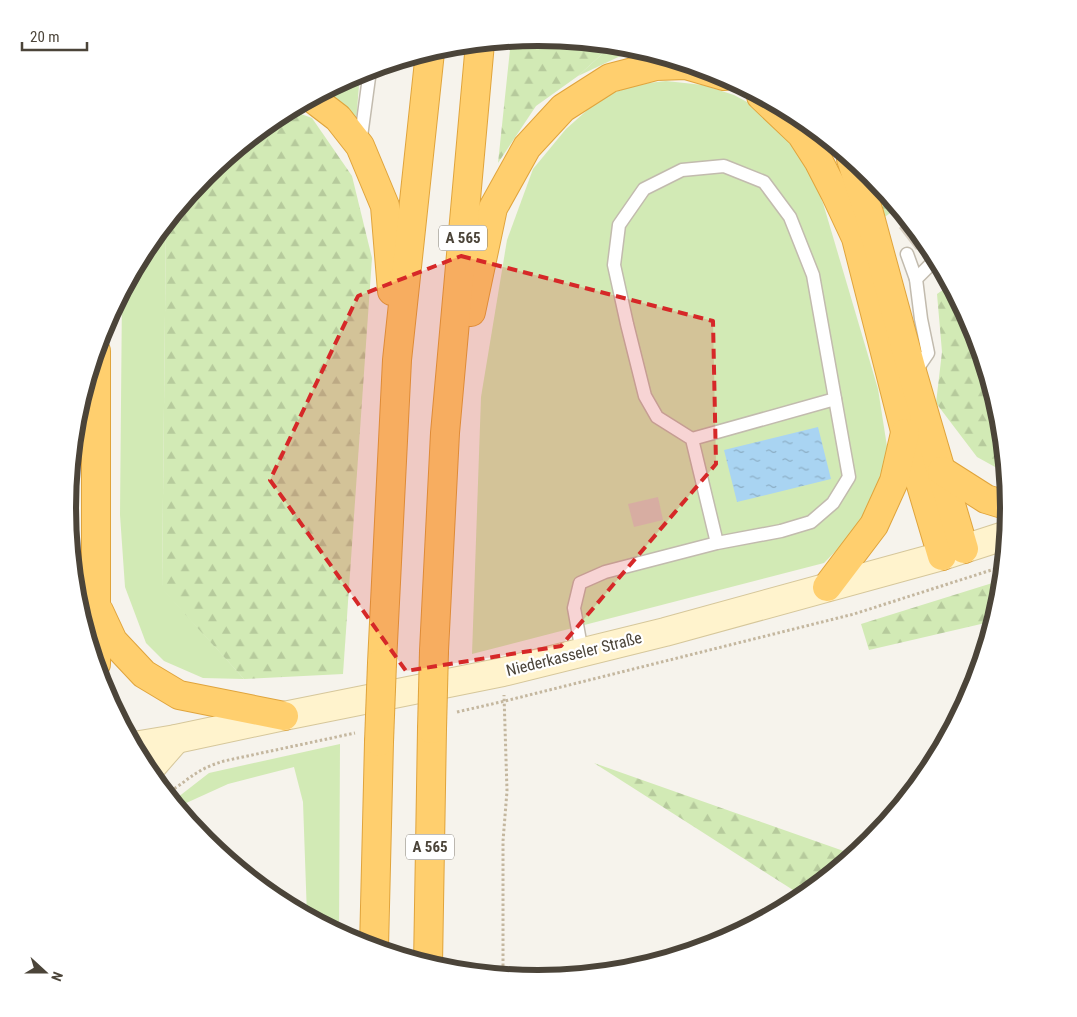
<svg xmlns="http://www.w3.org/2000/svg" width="1077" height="1017" viewBox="0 0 1077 1017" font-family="'Roboto Condensed',sans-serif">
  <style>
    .grass { fill: #d2eab5 }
    .forest { fill: url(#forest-firs) }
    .water { fill: url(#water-ripples) }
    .building { fill: #d8cfc1 }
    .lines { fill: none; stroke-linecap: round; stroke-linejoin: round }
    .lane-casing { stroke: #c2bbae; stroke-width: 15 }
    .secondary-casing { stroke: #d6c79b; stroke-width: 30 }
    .highway-casing { stroke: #e0a43c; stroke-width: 30 }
    .path { stroke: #c4b79f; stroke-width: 3; stroke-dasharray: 2.5 2.5; stroke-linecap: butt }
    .lane { stroke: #fff; stroke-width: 12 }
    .secondary { stroke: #fff3cd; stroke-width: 28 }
    .highway { stroke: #ffcf6e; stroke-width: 28 }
    .highway-bridge-casing { stroke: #e0a43c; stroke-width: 30; stroke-linecap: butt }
    .highway-bridge { stroke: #ffcf6e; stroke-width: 28 }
    .marked { fill: #d62828; fill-opacity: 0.2; stroke: #d62828; stroke-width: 4; stroke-dasharray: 10 6; stroke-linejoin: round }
    .labels { text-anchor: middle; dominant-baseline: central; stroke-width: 4.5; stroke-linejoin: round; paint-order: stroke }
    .shield { fill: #fff; stroke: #817c74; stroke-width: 1 }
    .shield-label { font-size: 15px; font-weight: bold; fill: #4b4439 }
    .street-label { font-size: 16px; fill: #4b4439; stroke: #fff }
    .rim { fill: none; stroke: #4b4439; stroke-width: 6 }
  </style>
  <defs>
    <pattern id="forest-firs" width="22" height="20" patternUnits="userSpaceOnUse" patternTransform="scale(1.25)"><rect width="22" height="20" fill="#d2eab5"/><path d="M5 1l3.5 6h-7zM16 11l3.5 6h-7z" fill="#b6ca9c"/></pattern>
    <pattern id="water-ripples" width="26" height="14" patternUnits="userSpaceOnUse" patternTransform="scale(1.25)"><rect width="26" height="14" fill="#a9d4f2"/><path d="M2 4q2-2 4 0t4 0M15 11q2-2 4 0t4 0" fill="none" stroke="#8caec5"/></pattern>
  </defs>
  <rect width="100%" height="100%" fill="#f6f3ec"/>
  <g class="grass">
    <polygon points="612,45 631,47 647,51 629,52 578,76"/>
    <polygon points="360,73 356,122 343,104 322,93"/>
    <polygon points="666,81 703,85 734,95 760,109 803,154 823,203 878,389 888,453 879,488 860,526 824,563 472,654 481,397 507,240 533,169 566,129 603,96 640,84"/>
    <polygon points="166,223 162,588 244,679 203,678 164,661 146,643 125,587 120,515 122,293 147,247"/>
    <polygon points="340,744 339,933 307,916 303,802 294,767 228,784 184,804 178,809 173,801 209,773"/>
  </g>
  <g class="forest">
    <polygon points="539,38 612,45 578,76 536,106 498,163 511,40"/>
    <polygon points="290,110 312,118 352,176 372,258 343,674 244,679 162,589 166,223 206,175 277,117"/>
    <polygon points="867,171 872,176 898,208 880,220"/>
    <polygon points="950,285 974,329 1000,417 1006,473 977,457 936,403 942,352 937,294"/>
    <polygon points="1002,580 1000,601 994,621 869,650 861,624"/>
    <polygon points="594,763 855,855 804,897"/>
  </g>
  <polygon class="water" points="818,427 831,479 737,502 724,450"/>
  <g class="building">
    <polygon points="908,220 926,242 916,250 899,228"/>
    <polygon points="658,497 663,520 634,527 628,504"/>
  </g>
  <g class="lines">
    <g class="lane-casing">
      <g id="lane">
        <polyline points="360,144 370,70"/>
        <polyline points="907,254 916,279"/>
        <polyline points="915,372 928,353 921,319 916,279 936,259"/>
        <polyline points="692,439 835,399"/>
        <polyline points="582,652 574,608 580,583 605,572 717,543 781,531 811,522 833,503 849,477 813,275 790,217 764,182 724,166 682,170 644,189 619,225 614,265 627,324 645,396 657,417 692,439 717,543"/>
      </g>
    </g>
    <g class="secondary-casing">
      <g id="secondary">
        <polyline points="134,746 176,739 284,716 503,672 665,632 942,556 1007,535"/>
        <polyline points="148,771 176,739"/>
      </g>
    </g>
    <g class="highway-casing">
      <g id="highway">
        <polyline points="761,96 801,134 819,162 835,193 856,238 905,431 942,556"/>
        <polyline points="312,98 338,118 360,146 385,206 392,291"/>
        <polyline points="851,159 869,213 913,375 964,549"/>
        <polyline points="471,312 493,208 527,147 563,108 610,78 656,66 686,65 724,76"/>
        <polyline points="942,471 986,499 1009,506"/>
        <polyline points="827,587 874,525 894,481 905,433"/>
        <polyline points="99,611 113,641 144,674 179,695 284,716"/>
        <polyline points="434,651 445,433 480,43"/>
        <polyline points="382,663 397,360 430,52"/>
        <polyline points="96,664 96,351"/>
        <polyline points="374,948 379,742"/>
        <polyline points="428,965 432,729"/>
      </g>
    </g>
    <g class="path">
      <polyline points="457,712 505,701 854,614 1004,566"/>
      <path d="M165,792C176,790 185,780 195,774C204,768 214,764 224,761L355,733"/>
      <polyline points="503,976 503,841 507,791 504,695"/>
    </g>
    <use href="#lane" class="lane"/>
    <use href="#secondary" class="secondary"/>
    <use href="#highway" class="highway"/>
    <g class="highway-bridge-casing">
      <g id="highway-bridge">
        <polyline points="432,729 434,651"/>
        <polyline points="379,742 382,663"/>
      </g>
    </g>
    <use href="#highway-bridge" class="highway-bridge"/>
  </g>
  <path class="marked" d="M461,256L713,321L716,464L561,646L406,671L270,480L358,296Z"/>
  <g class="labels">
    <g class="shield">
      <rect x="439" y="225.5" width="48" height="25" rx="4"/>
      <rect x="406" y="834.5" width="48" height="25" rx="4"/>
    </g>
    <g class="shield-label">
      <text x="463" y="238">A 565</text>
      <text x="430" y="847">A 565</text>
    </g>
    <g class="street-label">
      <text transform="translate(574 654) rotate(-14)">Niederkasseler Straße</text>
    </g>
  </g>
  <path d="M0 0H1077V1017H0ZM76 508a462 462 0 1 1 924 0a462 462 0 1 1-924 0Z" fill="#fff" fill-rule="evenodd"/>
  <path class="rim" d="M76 508a462 462 0 1 1 924 0a462 462 0 1 1-924 0Z"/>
  <g transform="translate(45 972) rotate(111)" stroke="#ffffff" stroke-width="4" paint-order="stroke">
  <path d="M0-4L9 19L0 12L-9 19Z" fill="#4b4439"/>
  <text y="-8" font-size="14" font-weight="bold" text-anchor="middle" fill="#4b4439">N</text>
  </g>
  <path d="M22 42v8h65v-8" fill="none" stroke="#4b4439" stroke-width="2.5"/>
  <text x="30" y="42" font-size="15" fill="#4b4439" stroke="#ffffff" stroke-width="4" paint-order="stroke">20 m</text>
</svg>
